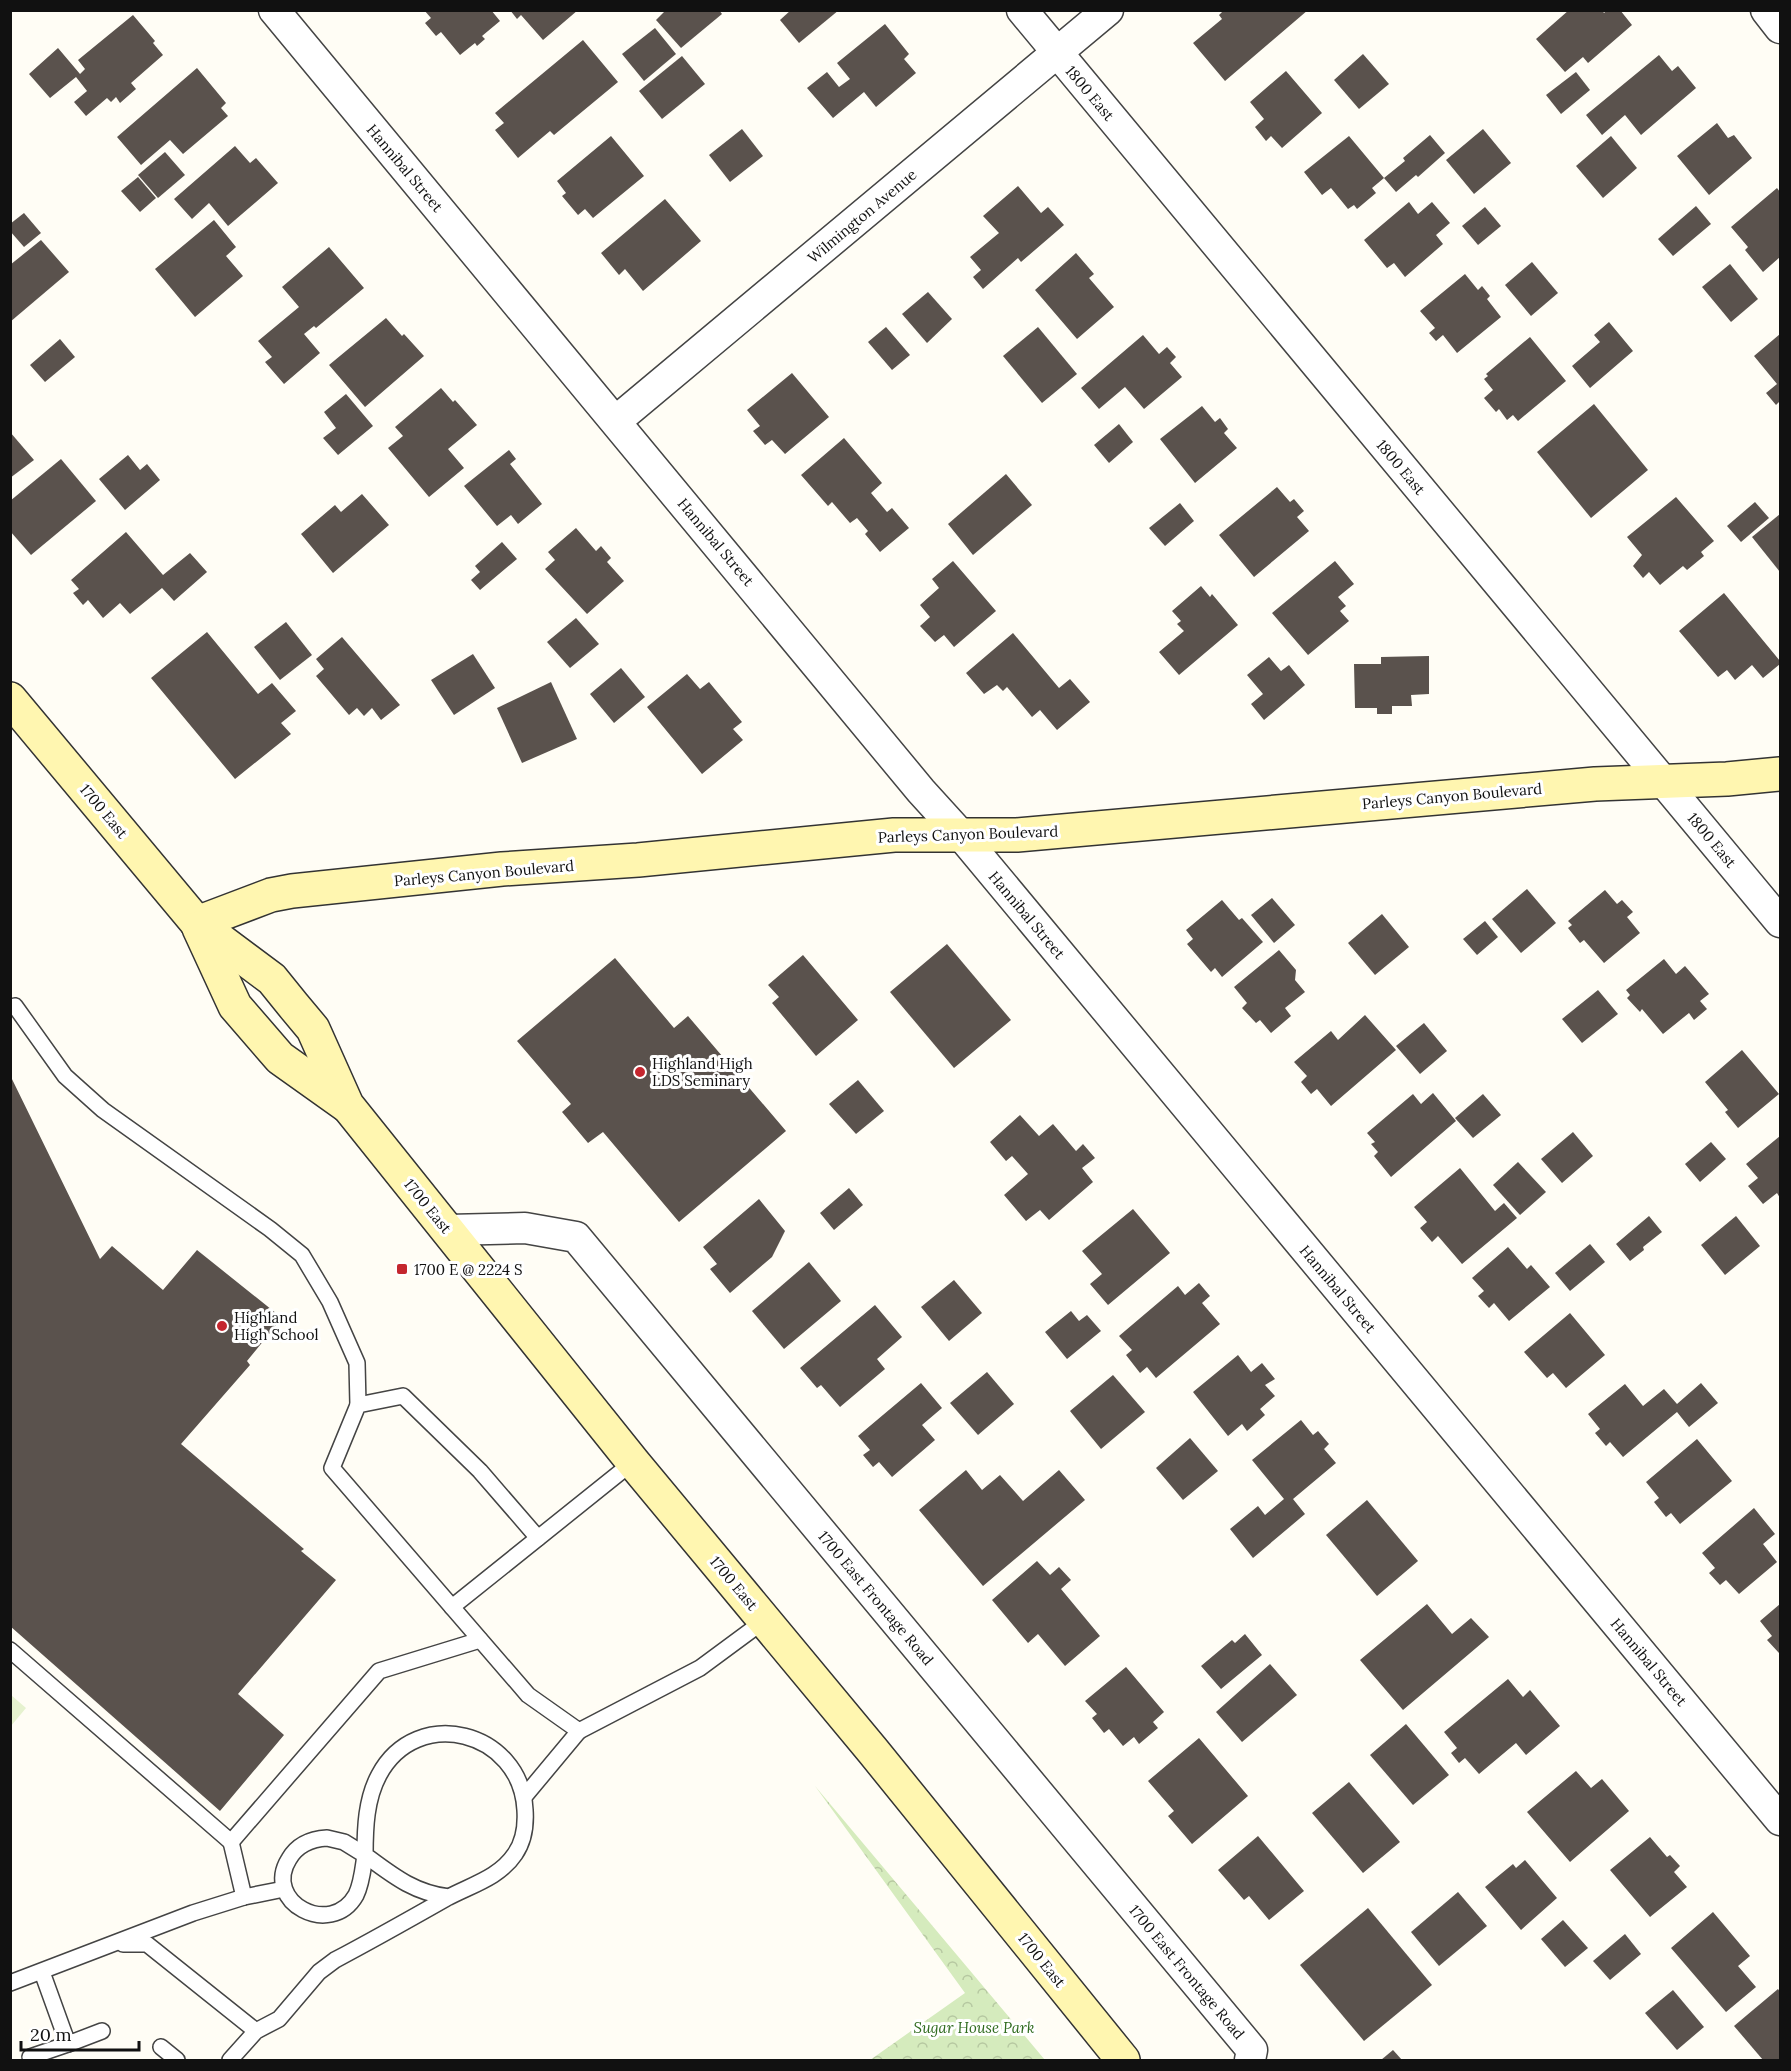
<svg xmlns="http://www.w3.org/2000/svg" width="1791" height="2071" viewBox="0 0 1791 2071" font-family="Lora,serif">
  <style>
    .park { fill: url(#park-crowns) }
    .pitch { fill: #e6f2cf }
    .building { fill: #5a524d }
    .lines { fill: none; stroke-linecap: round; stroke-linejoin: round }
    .lane-casing { stroke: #444; stroke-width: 18 }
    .street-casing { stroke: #444; stroke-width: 33 }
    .secondary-casing { stroke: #333; stroke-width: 36 }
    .lane { stroke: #fff; stroke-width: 15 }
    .street { stroke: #fff; stroke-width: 30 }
    .secondary { stroke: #fff6b0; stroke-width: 33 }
    .poi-dot { fill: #c4262e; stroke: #fff; stroke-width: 2 }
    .labels { text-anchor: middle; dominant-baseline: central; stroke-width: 6; stroke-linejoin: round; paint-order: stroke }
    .street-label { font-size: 15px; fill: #111; stroke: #fff }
    .poi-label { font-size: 15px; fill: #111; stroke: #fff; text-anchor: start }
    .park-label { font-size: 15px; font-style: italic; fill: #2f6b1f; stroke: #fff }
  </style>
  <defs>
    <pattern id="park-crowns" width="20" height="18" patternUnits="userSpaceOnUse" patternTransform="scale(1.5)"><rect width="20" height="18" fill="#d5ebbd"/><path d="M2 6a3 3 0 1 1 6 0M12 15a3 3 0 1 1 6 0" fill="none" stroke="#b6c8a1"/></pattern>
  </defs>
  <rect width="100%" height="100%" fill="#fffdf5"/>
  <polygon class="park" points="815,1786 1045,2060 870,2060 965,1993"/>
  <polygon class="pitch" points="11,1695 26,1708 11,1726"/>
  <g class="building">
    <polygon points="424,10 491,10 500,21 482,36 485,39 477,46 475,43 460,55 441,32 436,36 425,23 431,18"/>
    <polygon points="510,10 578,10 543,40 521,15 517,19"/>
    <polygon points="666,10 719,10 722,14 681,48 656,20"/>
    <polygon points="791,10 839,10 799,43 780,20"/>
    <polygon points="1224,10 1308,10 1225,81 1193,43 1222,19 1219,15"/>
    <polygon points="1569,10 1602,10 1604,13 1607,10 1620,10 1632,25 1588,63 1583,57 1565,72 1536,39"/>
    <polygon points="133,15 155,41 153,43 163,55 131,83 136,89 120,103 116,97 111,102 107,98 86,116 74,102 87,91 76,77 50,98 29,74 58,48 80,74 85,69 78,60"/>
    <polygon points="885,24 909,54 904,59 916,73 876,107 864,92 833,118 807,88 827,72 839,87 850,79 837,63"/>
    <polygon points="655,28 676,54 644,81 622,54"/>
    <polygon points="583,40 618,82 554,135 550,131 518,158 495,130 504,123 495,113"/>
    <polygon points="1363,54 1389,84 1359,109 1334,80"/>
    <polygon points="1659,55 1672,71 1678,66 1696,88 1641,135 1625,115 1602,135 1586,115"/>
    <polygon points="682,56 705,84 662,119 639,91"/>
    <polygon points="197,68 226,103 221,108 228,116 183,154 170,140 141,165 117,137"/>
    <polygon points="1286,71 1322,113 1282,148 1271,136 1266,141 1255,127 1264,119 1250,102"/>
    <polygon points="1576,72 1590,90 1561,114 1546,95"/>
    <polygon points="1717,123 1728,138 1734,135 1752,158 1709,195 1677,156"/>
    <polygon points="742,129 763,156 730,182 709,155"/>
    <polygon points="1483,129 1511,163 1474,194 1446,160"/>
    <polygon points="1430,135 1445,153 1418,177 1416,175 1396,192 1384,178 1405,161 1403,158"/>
    <polygon points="611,136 644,176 593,218 585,209 578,215 562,196 566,193 557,181"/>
    <polygon points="1349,136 1384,178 1372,188 1376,193 1357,209 1354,205 1348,209 1331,188 1322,195 1304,172"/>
    <polygon points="1611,136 1637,168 1603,198 1576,166"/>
    <polygon points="235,146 250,163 256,158 278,183 228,226 209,203 192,219 174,199"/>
    <polygon points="165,152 185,175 158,198 138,175"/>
    <polygon points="138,177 156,198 140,212 121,191"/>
    <polygon points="1018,186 1041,213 1048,207 1064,225 1021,262 1018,258 983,289 973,277 981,270 970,257 999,233 983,216"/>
    <polygon points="1777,188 1780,192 1780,257 1763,272 1745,250 1748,247 1731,227"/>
    <polygon points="665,199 701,241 643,291 625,269 619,275 601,253"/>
    <polygon points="1409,202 1418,214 1432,202 1450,223 1436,235 1443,244 1405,277 1394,263 1387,268 1364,240"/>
    <polygon points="1696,206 1711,224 1673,256 1658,239"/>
    <polygon points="1485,207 1501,226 1478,245 1462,226"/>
    <polygon points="24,213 41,233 24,247 10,231 10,224"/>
    <polygon points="214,220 236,247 226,256 243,276 195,317 155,269"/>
    <polygon points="41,240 69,272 10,322 10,265"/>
    <polygon points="329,247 364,288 316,328 314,326 304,334 320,353 284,384 265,362 272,357 258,341 299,307 282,287"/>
    <polygon points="1076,253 1094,274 1089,278 1114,307 1077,339 1035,290"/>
    <polygon points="1532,262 1558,293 1531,316 1505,285"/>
    <polygon points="1730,264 1758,299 1731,322 1702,287"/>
    <polygon points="1465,274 1478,290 1482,286 1490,296 1487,299 1501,317 1457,353 1443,335 1436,341 1429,333 1435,328 1420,311"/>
    <polygon points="928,292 952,319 927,343 902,314"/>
    <polygon points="386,318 402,336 404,334 424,356 365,407 329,365"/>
    <polygon points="1609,322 1633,351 1590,388 1572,366 1600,342 1594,335"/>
    <polygon points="886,327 910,355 892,370 868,342"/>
    <polygon points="1038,327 1077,374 1042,403 1003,356"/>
    <polygon points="1780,334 1780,401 1776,405 1766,393 1777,384 1754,356"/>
    <polygon points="1143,335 1159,354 1167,347 1176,357 1170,363 1182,377 1144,409 1125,387 1099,409 1081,388"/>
    <polygon points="1530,337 1566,381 1518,421 1513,415 1507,420 1499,409 1496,412 1484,398 1493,390 1484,379 1488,376 1486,374"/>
    <polygon points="60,339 75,357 45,382 30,365"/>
    <polygon points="792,373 829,417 785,454 772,440 765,445 753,431 760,426 747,410"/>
    <polygon points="441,388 453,402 455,400 477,425 448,449 464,468 429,497 388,448 403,436 395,427"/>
    <polygon points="346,394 373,426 338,455 323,438 336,428 324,412"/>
    <polygon points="1594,404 1648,470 1591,518 1537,452"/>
    <polygon points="1202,406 1215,422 1220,418 1228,429 1224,433 1237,448 1195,483 1160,439"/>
    <polygon points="1119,424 1133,442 1109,463 1094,445"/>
    <polygon points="10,432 34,460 10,478"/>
    <polygon points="844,438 882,483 871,493 887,512 892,508 909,528 880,552 865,534 868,531 857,518 850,523 832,502 828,506 801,475"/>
    <polygon points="509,450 516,459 510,464 542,504 518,524 511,515 497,526 464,486"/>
    <polygon points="128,455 140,470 147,464 160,480 125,510 99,479"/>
    <polygon points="61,459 96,501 31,555 10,531 10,501"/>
    <polygon points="1006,474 1032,505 973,555 948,524"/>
    <polygon points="1277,487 1290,502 1294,499 1304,511 1297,517 1309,531 1254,577 1219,535"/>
    <polygon points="362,494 389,525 333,573 301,534 335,505 341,512"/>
    <polygon points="1676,497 1714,541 1701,552 1704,556 1687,570 1683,566 1660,585 1649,572 1643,578 1633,566 1642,555 1627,537"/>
    <polygon points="1755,502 1769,518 1741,542 1727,526"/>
    <polygon points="1180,503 1194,521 1165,546 1149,528"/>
    <polygon points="1780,514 1780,572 1752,537"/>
    <polygon points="576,528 596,551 601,546 611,558 607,562 624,581 587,614 545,569 555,560 548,552"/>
    <polygon points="126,532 163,575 190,553 207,572 174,601 162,588 130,614 120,603 103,618 88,600 83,605 73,593 79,589 71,580"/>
    <polygon points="502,542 517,559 480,590 471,580 480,572 475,566"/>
    <polygon points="953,561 996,611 954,647 944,635 935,642 920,626 930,617 920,605 939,588 932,579"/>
    <polygon points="1335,561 1354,584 1338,597 1346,606 1340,611 1349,621 1308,655 1272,613"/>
    <polygon points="1201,586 1210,597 1212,594 1238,625 1179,675 1159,652 1184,631 1177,624 1181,621 1172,611"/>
    <polygon points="1724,593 1780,661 1780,664 1763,678 1752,665 1735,680 1727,670 1718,677 1679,631"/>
    <polygon points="576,618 599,644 570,668 547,642"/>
    <polygon points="286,622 312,655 280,680 254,647"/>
    <polygon points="207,632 258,694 272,683 296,711 281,723 291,734 235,779 151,678"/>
    <polygon points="1013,633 1059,688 1070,679 1090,702 1057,730 1040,710 1032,717 1007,687 1003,691 997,685 984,694 966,673"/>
    <polygon points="342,637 400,705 381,720 372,708 364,716 357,708 349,715 316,676 324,669 316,659"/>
    <polygon points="473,654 495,688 454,715 431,680"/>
    <polygon points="1429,656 1429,694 1411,695 1412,706 1392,706 1392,714 1377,714 1377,708 1355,708 1354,664 1381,664 1381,657"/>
    <polygon points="1269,657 1281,671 1289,665 1305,685 1264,720 1251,704 1263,694 1247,675"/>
    <polygon points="621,668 645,697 614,723 590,694"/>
    <polygon points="687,674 700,689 709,682 742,722 733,729 743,740 702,774 647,707"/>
    <polygon points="551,682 577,739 522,763 497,708"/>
    <polygon points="1527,889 1556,923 1521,953 1492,919"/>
    <polygon points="1605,890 1617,904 1622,900 1633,912 1627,917 1640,933 1604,963 1584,940 1580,943 1568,928 1572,925 1568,921"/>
    <polygon points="1272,898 1295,925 1274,943 1251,915"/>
    <polygon points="1222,900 1239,920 1242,918 1263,942 1222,977 1215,968 1211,972 1187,944 1193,939 1186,930"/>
    <polygon points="1382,914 1409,947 1375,975 1348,943"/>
    <polygon points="1485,921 1498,937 1477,955 1463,939"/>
    <polygon points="947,944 1011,1020 954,1068 890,992"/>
    <polygon points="1279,950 1296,970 1295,980 1305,992 1285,1008 1291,1016 1271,1033 1260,1020 1256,1023 1242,1008 1247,1003 1234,987"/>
    <polygon points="803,955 858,1020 816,1056 772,1003 779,997 768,985"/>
    <polygon points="615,958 674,1028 688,1016 786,1131 679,1222 603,1132 588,1143 562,1112 571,1104 517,1041"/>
    <polygon points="1664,959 1676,974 1685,966 1709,994 1700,1001 1707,1009 1694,1020 1689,1013 1663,1034 1642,1009 1640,1012 1627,998 1630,995 1626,990"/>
    <polygon points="1598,990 1618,1014 1582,1043 1562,1019"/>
    <polygon points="1365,1015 1396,1050 1331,1106 1317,1089 1311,1094 1301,1082 1307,1076 1294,1062 1331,1031 1338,1040"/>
    <polygon points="1424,1023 1447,1051 1420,1074 1396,1046"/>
    <polygon points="1742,1050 1779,1094 1738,1128 1725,1112 1728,1110 1705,1082"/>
    <polygon points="10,1075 100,1259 112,1246 163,1290 197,1250 282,1318 247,1361 250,1365 181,1444 304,1549 301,1551 336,1580 238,1694 284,1735 220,1811 10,1626"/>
    <polygon points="858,1080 884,1111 856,1134 829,1104"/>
    <polygon points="1433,1093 1456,1121 1391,1177 1374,1156 1378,1152 1371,1144 1375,1142 1367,1133 1413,1094 1421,1104"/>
    <polygon points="1483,1094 1501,1115 1473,1138 1455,1118"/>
    <polygon points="1020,1115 1039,1136 1053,1124 1076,1151 1083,1144 1095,1158 1082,1168 1093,1182 1049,1220 1040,1210 1026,1221 1004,1195 1028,1174 1012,1156 1006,1161 990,1142"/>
    <polygon points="1573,1132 1593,1156 1562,1183 1541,1159"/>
    <polygon points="1780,1136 1780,1198 1777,1193 1763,1204 1748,1186 1758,1178 1746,1164"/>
    <polygon points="1711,1142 1726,1159 1700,1182 1685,1164"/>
    <polygon points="1518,1162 1546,1192 1520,1215 1493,1185"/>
    <polygon points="1460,1168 1495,1211 1504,1203 1517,1218 1462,1264 1438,1236 1432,1242 1420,1228 1427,1222 1414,1207"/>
    <polygon points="849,1188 863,1205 834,1230 820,1213"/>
    <polygon points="759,1199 785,1231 772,1257 730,1293 710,1269 717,1264 703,1247"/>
    <polygon points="1133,1209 1170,1253 1108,1305 1090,1284 1102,1274 1082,1251"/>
    <polygon points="1649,1216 1662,1232 1643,1247 1644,1250 1630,1261 1616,1244"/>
    <polygon points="1736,1216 1760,1246 1725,1275 1701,1245"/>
    <polygon points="1590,1244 1605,1262 1570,1291 1555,1273"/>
    <polygon points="1508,1247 1527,1269 1531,1265 1550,1287 1509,1321 1494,1303 1489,1308 1478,1296 1484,1291 1472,1278"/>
    <polygon points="809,1262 841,1301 784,1349 752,1311"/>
    <polygon points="954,1280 982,1313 949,1341 921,1307"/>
    <polygon points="1199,1283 1210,1296 1202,1303 1220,1324 1156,1378 1147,1367 1140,1373 1126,1355 1132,1350 1119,1336 1178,1286 1185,1295"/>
    <polygon points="875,1305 902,1337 877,1359 885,1369 840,1407 821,1385 817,1388 800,1368"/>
    <polygon points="1071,1311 1079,1321 1087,1315 1101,1331 1067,1359 1045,1332"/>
    <polygon points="1570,1313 1605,1355 1566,1388 1553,1373 1547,1378 1524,1352"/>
    <polygon points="1238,1355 1251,1372 1262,1363 1275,1379 1265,1385 1275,1396 1260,1409 1265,1415 1247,1431 1242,1424 1228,1436 1193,1392"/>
    <polygon points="987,1372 1014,1404 978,1435 950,1403"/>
    <polygon points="1113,1375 1145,1412 1101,1449 1070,1411"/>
    <polygon points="921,1383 942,1408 922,1425 935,1440 892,1477 879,1462 873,1467 863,1455 870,1450 858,1436"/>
    <polygon points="1701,1383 1718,1403 1689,1427 1677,1412 1623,1457 1610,1442 1606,1446 1595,1433 1600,1429 1588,1414 1625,1384 1643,1406 1664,1389 1677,1404"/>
    <polygon points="1301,1420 1313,1435 1318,1431 1329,1444 1324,1449 1336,1463 1293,1499 1305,1514 1253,1558 1230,1529 1258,1506 1265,1515 1284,1499 1252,1460"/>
    <polygon points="1190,1438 1218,1471 1183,1500 1156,1468"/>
    <polygon points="1697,1439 1732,1481 1680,1524 1671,1513 1666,1517 1654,1502 1659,1498 1646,1482"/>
    <polygon points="966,1470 982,1490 1000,1475 1023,1501 1059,1470 1085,1500 983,1586 919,1510"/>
    <polygon points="1367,1500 1418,1561 1377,1596 1326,1535"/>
    <polygon points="1754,1508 1775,1534 1763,1544 1777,1562 1739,1594 1726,1580 1720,1585 1709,1573 1715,1568 1702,1553"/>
    <polygon points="1037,1561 1050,1575 1059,1567 1071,1580 1061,1589 1100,1636 1065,1666 1038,1634 1028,1643 992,1600"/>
    <polygon points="1427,1604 1452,1634 1471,1618 1489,1637 1403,1710 1360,1660"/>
    <polygon points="1780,1604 1780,1651 1779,1653 1767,1640 1772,1636 1760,1621"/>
    <polygon points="1245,1634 1262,1655 1221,1689 1201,1666 1232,1640 1235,1643"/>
    <polygon points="1270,1664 1297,1695 1242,1742 1216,1712"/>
    <polygon points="1126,1667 1164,1712 1153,1722 1158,1728 1139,1744 1134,1737 1123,1746 1109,1729 1104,1733 1092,1718 1097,1714 1085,1701"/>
    <polygon points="1508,1679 1523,1697 1530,1690 1560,1726 1526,1755 1516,1743 1479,1774 1465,1758 1459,1763 1451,1753 1457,1748 1444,1732"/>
    <polygon points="1406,1724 1449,1775 1413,1805 1370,1755"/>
    <polygon points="1199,1738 1248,1796 1192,1844 1168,1816 1174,1811 1148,1781"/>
    <polygon points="1576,1771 1591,1788 1602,1779 1629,1811 1570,1862 1527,1812"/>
    <polygon points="1349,1782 1400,1842 1363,1873 1312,1813"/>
    <polygon points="1258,1836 1304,1891 1269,1920 1249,1896 1244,1900 1218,1870"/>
    <polygon points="1650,1837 1667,1857 1670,1855 1680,1866 1674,1872 1687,1887 1650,1917 1610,1870"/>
    <polygon points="1525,1860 1557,1898 1521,1930 1485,1887 1513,1864 1516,1868"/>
    <polygon points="1458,1892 1487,1926 1439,1966 1411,1932"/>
    <polygon points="1368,1908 1432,1985 1364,2041 1300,1965"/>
    <polygon points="1713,1912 1750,1956 1738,1966 1756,1987 1726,2012 1671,1948"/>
    <polygon points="1563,1920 1588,1948 1565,1967 1541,1939"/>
    <polygon points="1625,1934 1641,1954 1610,1980 1593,1961"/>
    <polygon points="1778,1989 1780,1992 1780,2060 1763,2060 1734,2026"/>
    <polygon points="1673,1990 1704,2027 1677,2050 1645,2013"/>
    <polygon points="1393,2050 1402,2060 1381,2060"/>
  </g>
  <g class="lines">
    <g class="lane-casing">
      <g id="lane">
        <polyline points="15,1006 65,1076 103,1110 270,1229 302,1255 330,1302 357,1363 358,1405"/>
        <polyline points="538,1538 480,1471 403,1396 358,1405 332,1468 528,1695 579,1731 700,1668 765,1620"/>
        <polyline points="452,1607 633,1462"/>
        <polyline points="10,1650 231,1842 379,1671 480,1640"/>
        <polyline points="524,1797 579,1731"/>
        <path d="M327,1838L344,1842L365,1855C363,1868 362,1883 356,1895C331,1939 262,1902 289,1859C297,1845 310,1839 327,1838Z"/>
        <polyline points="231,1842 244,1897"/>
        <polyline points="123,1944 147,1944 256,2031"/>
        <polyline points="42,1972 68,2044 102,2031"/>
        <polyline points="10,1983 193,1913 244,1897 284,1889"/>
        <polyline points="161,2047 177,2060"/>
        <polyline points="30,2057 68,2044"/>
        <path d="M230,2060L256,2031L279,2019L319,1972L335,1960C373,1940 410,1919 447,1898C471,1885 499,1878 515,1854C524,1841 526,1825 525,1810C521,1731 417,1704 379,1775C366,1799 365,1828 365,1855C392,1875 414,1893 449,1897"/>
      </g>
    </g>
    <g class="street-casing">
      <g id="street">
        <polyline points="274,10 921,791 961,835 1780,1820"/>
        <polyline points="1022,10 1780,922"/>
        <polyline points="1766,10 1780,28"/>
        <polyline points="616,421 1108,10"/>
        <polyline points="448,1230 525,1228 576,1237 1252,2050 1250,2060"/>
      </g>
    </g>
    <g class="secondary-casing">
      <g id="secondary">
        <polyline points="10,699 197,923 272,979 293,1005 313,1029 347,1105 633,1462 873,1751 1123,2060"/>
        <polyline points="197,923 271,895 292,891 502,869 638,860 894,835 1017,835 1595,784 1727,779 1780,774"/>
        <polyline points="199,928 235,1006 280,1058 346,1105"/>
      </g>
    </g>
    <use href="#lane" class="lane"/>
    <use href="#street" class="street"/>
    <use href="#secondary" class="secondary"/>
  </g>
  <g class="poi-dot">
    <circle cx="640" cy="1072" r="6"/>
    <rect x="396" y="1263" width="12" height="12" rx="3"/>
    <circle cx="222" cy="1326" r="6"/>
  </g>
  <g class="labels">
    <g class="street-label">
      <text transform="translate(1090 93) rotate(50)">1800 East</text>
      <text transform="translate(405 168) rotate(50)">Hannibal Street</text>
      <text transform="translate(862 216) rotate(-40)">Wilmington Avenue</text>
      <text transform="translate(1401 467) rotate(50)">1800 East</text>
      <text transform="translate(716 542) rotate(50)">Hannibal Street</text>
      <text transform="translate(1452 796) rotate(-5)">Parleys Canyon Boulevard</text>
      <text transform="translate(104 811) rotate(50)">1700 East</text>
      <text transform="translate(968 834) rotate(-2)">Parleys Canyon Boulevard</text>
      <text transform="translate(1712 840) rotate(50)">1800 East</text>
      <text transform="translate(484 873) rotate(-5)">Parleys Canyon Boulevard</text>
      <text transform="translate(1027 915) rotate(50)">Hannibal Street</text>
      <text transform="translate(428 1206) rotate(51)">1700 East</text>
      <text transform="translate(1338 1289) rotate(50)">Hannibal Street</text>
      <text transform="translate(734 1583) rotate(50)">1700 East</text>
      <text transform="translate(876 1598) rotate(50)">1700 East Frontage Road</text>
      <text transform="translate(1649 1662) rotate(50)">Hannibal Street</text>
      <text transform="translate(1042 1960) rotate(51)">1700 East</text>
      <text transform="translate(1187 1972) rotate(50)">1700 East Frontage Road</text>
    </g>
    <g class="poi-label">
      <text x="652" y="1063">Highland High<tspan x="652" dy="17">LDS Seminary</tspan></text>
      <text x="414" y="1269">1700 E @ 2224 S</text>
      <text x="234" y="1317">Highland<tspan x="234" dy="17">High School</tspan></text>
    </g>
    <g class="park-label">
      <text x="974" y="2027">Sugar House Park</text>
    </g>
  </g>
  <rect width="1791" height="2071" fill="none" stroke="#111111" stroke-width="24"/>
  <path d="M21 2041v9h118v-9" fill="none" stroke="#111111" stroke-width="3"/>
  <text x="30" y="2041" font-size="18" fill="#111111" stroke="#ffffff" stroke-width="4.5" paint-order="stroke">20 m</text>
</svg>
